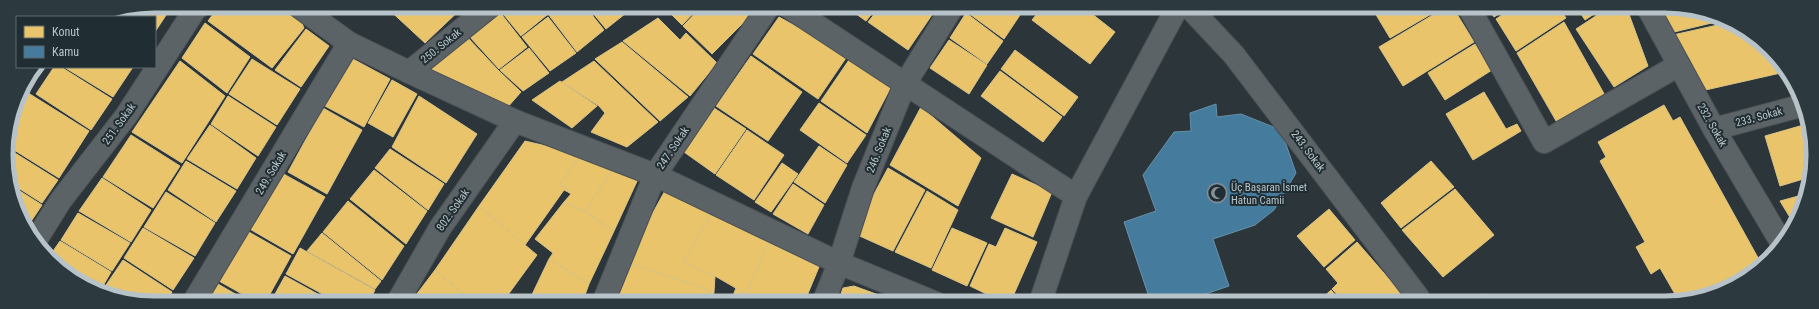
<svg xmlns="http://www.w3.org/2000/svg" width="1819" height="309" viewBox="0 0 1819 309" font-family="'Roboto Condensed',sans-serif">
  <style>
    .homes { fill: #e9c46a; stroke: #dac486 }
    .public { fill: #457b9d; stroke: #6791aa }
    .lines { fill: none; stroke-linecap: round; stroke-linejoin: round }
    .street-casing { stroke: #4a5053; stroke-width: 24 }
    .street { stroke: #5c6366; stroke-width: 22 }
    .labels { text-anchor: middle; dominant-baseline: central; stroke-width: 4; stroke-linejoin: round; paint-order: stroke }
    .street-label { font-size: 11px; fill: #b7c3c8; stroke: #202e33 }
    .poi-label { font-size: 11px; fill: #b7c3c8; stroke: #202e33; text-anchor: start }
    .rim { fill: none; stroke: #b7c3c8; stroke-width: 5 }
  </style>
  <rect width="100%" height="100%" fill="#2c3539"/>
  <g class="homes">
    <polygon points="154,6 172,6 155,32 155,17 131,17 124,12"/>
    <polygon points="219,6 277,6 301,21 304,28 272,68 208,21"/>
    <polygon points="385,6 464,6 425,43"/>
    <polygon points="505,6 540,6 547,15 521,36 500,10"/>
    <polygon points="542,6 585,6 604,30 577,52"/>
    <polygon points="587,6 635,6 606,29"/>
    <polygon points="663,6 700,6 682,25"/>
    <polygon points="702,6 747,6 754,12 712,54 683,26"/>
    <polygon points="845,6 878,6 866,21"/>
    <polygon points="881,6 938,6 908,50 868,22"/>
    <polygon points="971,6 1026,6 1004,39 967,12"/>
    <polygon points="1043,6 1082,6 1115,32 1090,64 1032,20"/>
    <polygon points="1387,6 1445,6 1390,38 1375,13"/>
    <polygon points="1448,6 1452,6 1474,42 1403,86 1379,47"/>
    <polygon points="1487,6 1511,6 1494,17"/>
    <polygon points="1516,6 1558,6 1566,18 1516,51 1496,19"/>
    <polygon points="1576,6 1606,6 1585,20"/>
    <polygon points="1611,6 1626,6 1648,66 1614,87 1576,29"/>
    <polygon points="1658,6 1674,6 1724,20 1670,33"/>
    <polygon points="499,11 527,47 499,69 469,36"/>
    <polygon points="119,13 126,17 99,17"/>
    <polygon points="966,13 1003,41 987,64 950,38"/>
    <polygon points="548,17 576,53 550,71 522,37"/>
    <polygon points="779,17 848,55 818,99 753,54"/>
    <polygon points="658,18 680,40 686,33 717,63 690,96 623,41"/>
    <polygon points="1564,22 1607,99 1559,126 1517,53"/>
    <polygon points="1731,22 1776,57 1785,72 1701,91 1673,35"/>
    <polygon points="205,23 250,57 227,93 182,58"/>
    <polygon points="306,29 329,46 301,87 275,70"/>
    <polygon points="467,37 498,70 521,92 506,109 429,68"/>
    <polygon points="949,40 987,65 969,94 930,68"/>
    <polygon points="622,42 688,97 660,121 595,59"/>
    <polygon points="1475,44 1492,70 1445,100 1428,73"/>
    <polygon points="529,48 549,73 523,91 500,70"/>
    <polygon points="1015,50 1078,97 1064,116 1001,69"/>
    <polygon points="751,56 802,92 768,141 716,106"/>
    <polygon points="851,57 892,85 867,133 821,101"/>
    <polygon points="351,58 390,79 364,127 325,106"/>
    <polygon points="252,59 300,89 277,125 229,94"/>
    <polygon points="180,61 225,96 182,163 132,132"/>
    <polygon points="594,61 658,122 627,147 591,132 605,113 599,106 562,82"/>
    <polygon points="54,67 61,67 112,99 91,130 36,94"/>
    <polygon points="64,67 133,67 113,97"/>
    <polygon points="1000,71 1062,117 1043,142 981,96"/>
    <polygon points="392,80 417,94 393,137 368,123"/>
    <polygon points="560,81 597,106 572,128 532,100"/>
    <polygon points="25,91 89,131 59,178 6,145 15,106"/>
    <polygon points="1484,92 1506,129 1517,124 1521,131 1473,160 1446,114"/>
    <polygon points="228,96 276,127 258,156 211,124"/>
    <polygon points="419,96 477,134 446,183 392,147"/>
    <polygon points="819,103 866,135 847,163 800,130"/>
    <polygon points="1664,105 1673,121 1680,117 1762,265 1730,288 1679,301 1660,268 1651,274 1636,247 1645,242 1600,161 1606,157 1598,142"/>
    <polygon points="921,107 981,158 958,206 890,165"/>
    <polygon points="323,108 362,130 327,194 288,172"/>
    <polygon points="714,108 746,129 715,174 684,152"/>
    <polygon points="1807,124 1813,164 1810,177 1780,186 1765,136"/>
    <polygon points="210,125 256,158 237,189 187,159"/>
    <polygon points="747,130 784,155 754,200 716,175"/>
    <polygon points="131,135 180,166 153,208 103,177"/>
    <polygon points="525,141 581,154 560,185 569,190 568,192 564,190 525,245 479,206"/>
    <polygon points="819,146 847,165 825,203 794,182"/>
    <polygon points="7,148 58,180 42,203 12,184"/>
    <polygon points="390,149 444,184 428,210 375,168"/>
    <polygon points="581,154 614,167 585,212 564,202 571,194 568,192 569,190 560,185"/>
    <polygon points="186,161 236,191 216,222 168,190"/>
    <polygon points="1431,161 1454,187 1401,228 1381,203"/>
    <polygon points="782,163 798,174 771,212 755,202"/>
    <polygon points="614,167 639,177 614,231 585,212"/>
    <polygon points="888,168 925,190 893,251 853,233"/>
    <polygon points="374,170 427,211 406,244 350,199"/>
    <polygon points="280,172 325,197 293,254 248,228"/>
    <polygon points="1012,174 1052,192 1033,237 991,218"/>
    <polygon points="102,178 151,210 131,242 79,211"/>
    <polygon points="793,184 824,205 808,234 773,214"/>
    <polygon points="12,186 42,205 28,226 14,202"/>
    <polygon points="667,187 711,214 683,262 715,276 714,292 628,263 639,238"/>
    <polygon points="1455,189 1494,235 1443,277 1402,230"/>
    <polygon points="927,191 958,210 931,268 895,252"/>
    <polygon points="166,192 215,223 195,256 144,227"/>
    <polygon points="1806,194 1802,212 1794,224 1780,201"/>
    <polygon points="348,201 404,246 382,280 323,232"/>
    <polygon points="564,202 585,212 614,231 589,284 549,259 553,253 535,239"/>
    <polygon points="479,206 537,255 502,303 474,303 435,270"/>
    <polygon points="1329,209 1355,240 1324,267 1297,236"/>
    <polygon points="78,213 130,243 112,271 61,240"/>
    <polygon points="711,214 769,242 746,294 715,276 683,262"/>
    <polygon points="143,228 194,258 173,290 124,258"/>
    <polygon points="952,228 987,243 967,286 932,270"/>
    <polygon points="1005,228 1037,242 1010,303 1005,303 970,286 989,244 996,247"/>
    <polygon points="247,231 291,256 265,303 258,303 219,281"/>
    <polygon points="322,233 381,281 375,289 307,251"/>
    <polygon points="60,241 111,272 100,291 89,288 49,257"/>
    <polygon points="769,242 819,267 804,303 763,303 746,294"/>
    <polygon points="1357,242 1403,295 1394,303 1345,303 1332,289 1338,283 1326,269"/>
    <polygon points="300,248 375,290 368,303 339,303 286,274"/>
    <polygon points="549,259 589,284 582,303 528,303"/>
    <polygon points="123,260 172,292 165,303 145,303 102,291"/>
    <polygon points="628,263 714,292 712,303 614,303"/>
    <polygon points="435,270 474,303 410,303"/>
    <polygon points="285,276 334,303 270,303"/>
    <polygon points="218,284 251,303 207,303"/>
    <polygon points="854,286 898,302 898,303 838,303 843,288"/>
    <polygon points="736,288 746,294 763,303 730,303"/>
    <polygon points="1331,290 1342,303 1317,303"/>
    <polygon points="1486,294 1491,303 1469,303"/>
  </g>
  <polygon class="public" points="1216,104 1217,117 1241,114 1281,130 1296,173 1274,210 1255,225 1213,239 1229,286 1179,303 1151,303 1124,222 1156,211 1143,175 1174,132 1191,131 1190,113"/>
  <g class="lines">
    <g class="street-casing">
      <g id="street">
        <polyline points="298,6 349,43 409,72 515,121 655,175 839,263 936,303"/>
        <polyline points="787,6 1076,196"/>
        <polyline points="1188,6 1234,55 1418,297 1417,303"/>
        <polyline points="1468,6 1544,142 1679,65"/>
        <polyline points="1647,6 1714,129 1781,242"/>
        <polyline points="409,72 491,6"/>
        <polyline points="1714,129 1804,105"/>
        <polyline points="36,240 61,200 126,116 196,8 200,6"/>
        <polyline points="193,303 349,43"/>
        <polyline points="397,303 440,228 515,121"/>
        <polyline points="603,303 655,175 769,6"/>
        <polyline points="823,303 839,263 863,188 905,84 953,6"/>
        <polyline points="1040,303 1076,196 1178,6"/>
      </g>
    </g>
    <use href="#street" class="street"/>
  </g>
  <defs>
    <g id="mosque-ring" transform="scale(1)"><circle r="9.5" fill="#202e33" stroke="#869196" stroke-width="1.5"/><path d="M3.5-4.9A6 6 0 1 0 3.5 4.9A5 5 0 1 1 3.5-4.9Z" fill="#869196"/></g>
  </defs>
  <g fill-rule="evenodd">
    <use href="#mosque-ring" x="1217" y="193"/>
  </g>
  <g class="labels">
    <g class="street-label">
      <text transform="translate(441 46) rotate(-39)">250. Sokak</text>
      <text transform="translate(1759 117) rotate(-15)">233. Sokak</text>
      <text transform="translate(119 124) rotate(-54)">251. Sokak</text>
      <text transform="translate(1712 125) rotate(60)">232. Sokak</text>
      <text transform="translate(673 148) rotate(-56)">247. Sokak</text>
      <text transform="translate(879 150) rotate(-68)">246. Sokak</text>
      <text transform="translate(1308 151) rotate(53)">243. Sokak</text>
      <text transform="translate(271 173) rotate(-59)">249. Sokak</text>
      <text transform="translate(453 210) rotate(-55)">802. Sokak</text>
    </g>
    <g class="poi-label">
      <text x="1231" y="187">Üç Başaran İsmet<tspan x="1231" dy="13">Hatun Camii</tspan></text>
    </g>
  </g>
  <path d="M0 0H1819V309H0ZM154 13H1665A141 141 0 0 1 1806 154V155A141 141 0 0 1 1665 296H154A141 141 0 0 1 13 155V154A141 141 0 0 1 154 13Z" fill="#2c3a3f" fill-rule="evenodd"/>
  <path class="rim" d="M154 13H1665A141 141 0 0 1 1806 154V155A141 141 0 0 1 1665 296H154A141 141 0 0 1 13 155V154A141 141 0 0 1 154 13Z"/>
  <rect x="16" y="16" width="140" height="52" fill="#202e33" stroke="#5c6a6f"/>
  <rect x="24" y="26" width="20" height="12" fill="#e9c46a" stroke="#5c6a6f"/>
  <text x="52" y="36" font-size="12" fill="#b7c3c8">Konut</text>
  <rect x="24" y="46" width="20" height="12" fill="#457b9d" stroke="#5c6a6f"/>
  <text x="52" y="56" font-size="12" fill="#b7c3c8">Kamu</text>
</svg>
